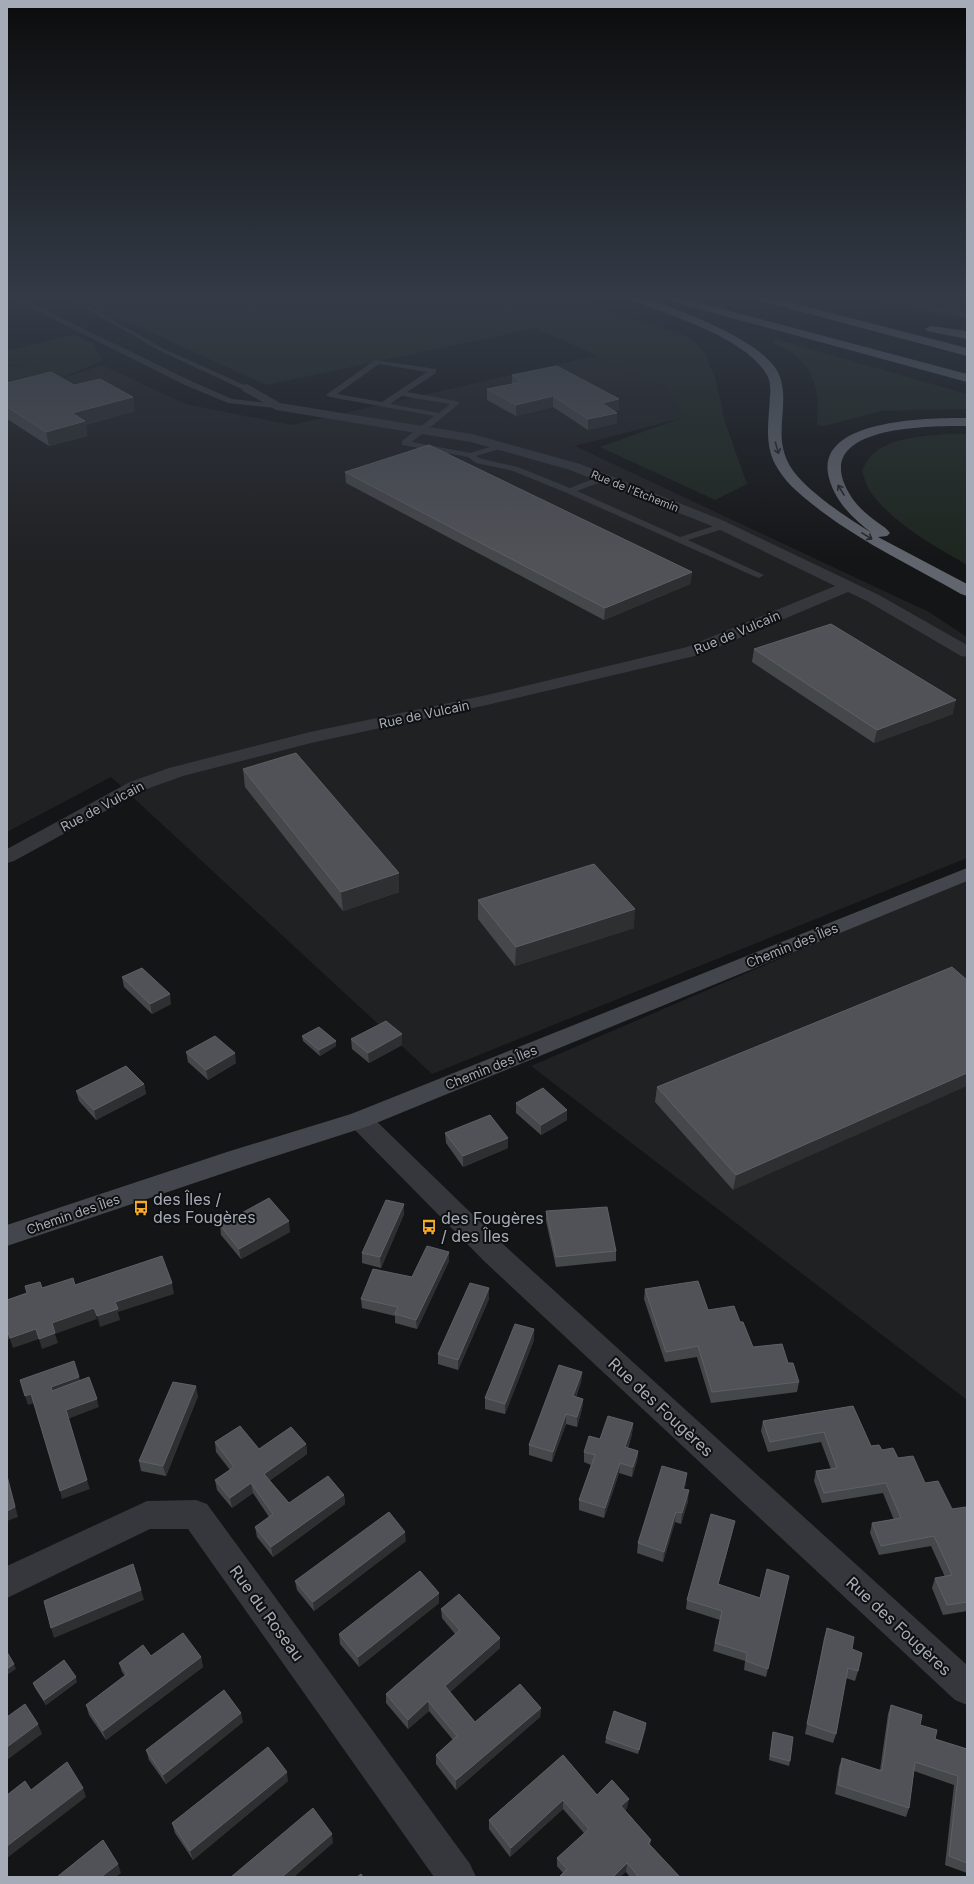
<svg xmlns="http://www.w3.org/2000/svg" width="974" height="1884" viewBox="0 0 974 1884" font-family="Inter,sans-serif">
  <style>
    .built { fill: #202123 }
    .green { fill: #1e261f }
    .lines { fill: none; stroke-linecap: round; stroke-linejoin: round }
    .lane { fill: #35373c; fill-rule: evenodd }
    .street { fill: #35373c; fill-rule: evenodd }
    .secondary { fill: #43464c; fill-rule: evenodd }
    .highway { fill: #61656d; fill-rule: evenodd }
    .wall { fill: #45484b }
    .shaded-wall { fill: #2d2f31 }
    .building { fill: #505257; stroke: #5d6066 }
    .oneway { stroke: #242528 }
    .labels { text-anchor: middle; dominant-baseline: central; stroke-width: 4; stroke-linejoin: round; paint-order: stroke }
    .far-street-label { font-size: 11px; fill: #a6acb7; stroke: #0f1011 }
    .street-label { font-size: 13px; fill: #a6acb7; stroke: #0f1011 }
    .near-poi-label { font-size: 16px; fill: #a6acb7; stroke: #0f1011; text-anchor: start }
    .near-street-label { font-size: 16px; fill: #a6acb7; stroke: #0f1011 }
  </style>
  <rect width="100%" height="100%" fill="#141516"/>
  <g class="built">
    <polygon points="856,298 967,298 967,319 911,310"/>
    <polygon points="598,355 667,388 682,418 575,446 929,612 967,637 967,858 432,1074 111,777 7,832 7,367 27,361 51,382 102,365 185,404 292,425"/>
    <polygon points="967,878 967,1400 531,1066"/>
  </g>
  <g class="green">
    <polygon points="64,298 571,298 687,336 703,350 715,377 726,425 747,484 715,500 600,447 682,418 667,388 536,328 266,385 144,329 100,314 78,299"/>
    <polygon points="74,335 93,343 102,361 51,382 27,361 7,366 7,351"/>
    <path d="M775,339L967,394V409L882,411L824,426L817,425C819,399 818,374 796,356C789,350 780,348 772,341Z"/>
    <path d="M945,434H967V565C934,546 892,523 870,491C866,485 864,477 862,471C864,466 867,460 870,457C888,437 920,437 945,434Z"/>
  </g>
  <g class="lines">
    <g class="lane">
      <polygon points="11,298 19,298 29,302 191,381 232,399 276,404 280,406 276,408 228,403 185,385"/>
      <polygon points="68,298 75,298 162,348 251,388 244,390 158,350"/>
      <polygon points="875,298 886,298 967,313 967,317 930,311"/>
      <path d="M375,360L436,369V373L407,392L456,401L460,403L412,442L470,453L500,444H503V448L476,456L482,459L518,467L570,488L600,476H606V480L577,491L680,537L720,524H726V528L688,540L764,575L759,578L756,577L567,493L513,471L476,463L468,457L402,445V441L434,416L330,397L326,395ZM379,364L427,372L382,402L337,394ZM402,396L450,404L439,413L390,404Z"/>
    </g>
    <g class="street">
      <polygon points="247,384 280,403 472,434 580,464 722,520 879,595 967,645 967,657 961,656 867,601 848,592 699,655 487,705 311,743 183,776 144,790 14,861 7,863 7,849 130,782 169,768 310,732 487,695 687,647 835,586 712,526 570,470 471,442 276,410 243,391 241,388 243,385"/>
      <polygon points="360,1111 369,1114 505,1246 967,1665 967,1705 955,1700 485,1262 351,1126 347,1120 351,1114"/>
      <polygon points="196,1500 207,1504 470,1864 476,1877 434,1877 188,1529 150,1529 7,1598 7,1566 147,1501"/>
    </g>
    <polygon class="secondary" points="967,868 967,881 369,1126 248,1165 7,1246 7,1225 230,1151 351,1114"/>
    <g class="highway">
      <path d="M629,298C634,298 640,297 644,298C653,299 662,304 670,307C699,318 770,346 780,377C790,407 772,435 790,466C803,489 849,519 872,533C853,519 835,501 829,478C813,418 931,418 967,418V426C929,426 809,425 849,493C854,503 864,512 873,519C879,524 886,527 890,533L887,536L878,537L967,584V596L961,594C914,567 865,544 821,511C806,499 788,486 778,469C763,446 769,421 770,396C771,390 770,380 767,375C746,338 670,315 631,300Z"/>
      <polygon points="665,298 681,298 967,374 967,382 666,300"/>
      <polygon points="756,298 773,298 967,348 967,356 757,300"/>
      <polygon points="931,326 967,331 967,339 927,331 925,329"/>
    </g>
  </g>
  <g class="wall">
    <polygon points="512,375 619,410 614,411 617,413 617,423 588,430 553,407 516,416 487,400 487,389 512,385"/>
    <polygon points="7,383 74,385 135,411 86,425 87,436 49,446 7,419"/>
    <polygon points="345,472 692,572 690,584 604,620 346,483"/>
    <polygon points="754,649 953,714 874,743 752,662"/>
    <polygon points="243,769 399,892 343,911 245,787"/>
    <polygon points="478,900 634,928 515,966 478,919"/>
    <polygon points="122,977 171,1004 152,1014 124,987"/>
    <polygon points="967,980 733,1190 655,1102 657,1087"/>
    <polygon points="302,1036 336,1046 320,1056 303,1041"/>
    <polygon points="351,1039 402,1045 369,1063 352,1049"/>
    <polygon points="186,1052 236,1063 208,1080 188,1062"/>
    <polygon points="144,1084 146,1094 96,1120 79,1101 76,1091"/>
    <polygon points="516,1103 567,1120 541,1135 516,1113"/>
    <polygon points="445,1133 508,1138 508,1148 463,1167 446,1143"/>
    <polygon points="404,1204 404,1214 381,1268 362,1263 362,1253"/>
    <polygon points="546,1211 616,1251 616,1261 556,1267 546,1221"/>
    <polygon points="220,1225 290,1232 241,1259 221,1235"/>
    <polygon points="449,1252 449,1261 417,1329 395,1323 395,1316 362,1308 361,1299 412,1277"/>
    <polygon points="489,1288 489,1299 458,1370 438,1364 438,1354"/>
    <polygon points="645,1289 708,1310 753,1347 788,1363 799,1382 797,1392 711,1403 697,1357 665,1362 644,1299"/>
    <polygon points="534,1340 505,1414 485,1409 485,1398"/>
    <polygon points="582,1372 581,1382 576,1397 583,1399 582,1409 577,1427 566,1424 552,1462 529,1455 529,1445"/>
    <polygon points="198,1396 166,1476 141,1471 139,1461"/>
    <polygon points="853,1406 871,1446 882,1450 898,1458 952,1509 967,1510 967,1611 943,1615 932,1588 935,1578 945,1577 931,1546 879,1555 870,1533 872,1523 894,1520 883,1493 822,1503 814,1481 816,1471 831,1469 821,1442 768,1452 761,1431 763,1421"/>
    <polygon points="633,1423 632,1434 628,1448 638,1451 637,1461 632,1477 619,1473 604,1518 579,1510 579,1500 591,1465 584,1462 584,1452 600,1439"/>
    <polygon points="215,1442 259,1449 306,1444 307,1454 269,1481 289,1503 344,1495 345,1504 273,1557 257,1537 255,1527 269,1517 253,1493 232,1508 217,1490 215,1480 230,1470 216,1452"/>
    <polygon points="686,1484 684,1489 688,1501 681,1524 675,1522 663,1562 637,1553 638,1543"/>
    <polygon points="733,1530 718,1585 760,1598 789,1576 766,1677 744,1670 745,1661 713,1651 720,1620 686,1609 687,1600"/>
    <polygon points="406,1541 314,1611 297,1590 295,1581"/>
    <polygon points="439,1593 439,1603 359,1667 340,1644 339,1634"/>
    <polygon points="441,1609 500,1648 450,1692 475,1722 541,1708 540,1717 456,1790 436,1764 436,1755 453,1740 429,1711 408,1729 386,1703 386,1694 455,1634 442,1618"/>
    <polygon points="827,1628 852,1649 858,1671 855,1681 846,1678 836,1734 833,1743 805,1734 824,1638"/>
    <polygon points="151,1656 201,1657 203,1667 106,1740 89,1715 86,1705 125,1676 122,1672 119,1663"/>
    <polygon points="77,1682 46,1705 35,1688 33,1683"/>
    <polygon points="891,1705 920,1725 935,1739 967,1749 967,1873 945,1865 954,1785 914,1771 909,1808 906,1817 835,1794 839,1767 842,1758 880,1770 888,1714"/>
    <polygon points="243,1722 166,1784 149,1760 146,1750"/>
    <polygon points="646,1728 638,1754 605,1743 606,1738"/>
    <polygon points="773,1732 790,1761 789,1766 769,1760"/>
    <polygon points="563,1755 597,1795 627,1808 625,1810 651,1840 650,1845 680,1877 630,1877 626,1872 563,1873 557,1866 557,1858 584,1833 563,1809 510,1857 489,1829 489,1820"/>
    <polygon points="288,1781 193,1860 175,1833 172,1823"/>
  </g>
  <g class="shaded-wall">
    <polygon points="553,396 553,407 516,416 516,405"/>
    <polygon points="133,397 135,411 86,425 87,436 49,446 46,432 72,413"/>
    <polygon points="619,399 619,410 601,413 602,403"/>
    <polygon points="617,413 617,423 588,430 588,419"/>
    <polygon points="692,572 690,584 604,620 605,608"/>
    <polygon points="956,700 953,714 874,743 877,730"/>
    <polygon points="399,873 399,892 343,911 341,892"/>
    <polygon points="635,909 634,928 515,966 516,947"/>
    <polygon points="170,994 171,1004 152,1014 150,1004"/>
    <polygon points="402,1034 402,1045 369,1063 368,1053"/>
    <polygon points="336,1041 336,1046 320,1056 319,1050"/>
    <polygon points="235,1053 236,1063 208,1080 206,1070"/>
    <polygon points="967,1073 967,1086 733,1190 736,1175"/>
    <polygon points="144,1084 146,1094 96,1120 94,1110"/>
    <polygon points="567,1110 567,1120 541,1135 541,1125"/>
    <polygon points="508,1138 508,1148 463,1167 463,1156"/>
    <polygon points="404,1204 404,1214 381,1268 380,1257"/>
    <polygon points="289,1221 290,1232 241,1259 239,1249"/>
    <polygon points="449,1252 449,1261 417,1329 416,1320"/>
    <polygon points="172,1283 174,1294 118,1312 120,1320 100,1327 97,1316 115,1302"/>
    <polygon points="489,1288 489,1299 458,1370 458,1360"/>
    <polygon points="94,1308 97,1319 55,1334 58,1343 42,1349 39,1339 13,1348 10,1339 7,1340 7,1330 52,1323"/>
    <polygon points="534,1329 534,1340 505,1414 505,1404"/>
    <polygon points="582,1372 581,1382 572,1406 573,1396"/>
    <polygon points="79,1377 82,1385 54,1396 51,1387"/>
    <polygon points="196,1386 198,1396 166,1476 163,1466"/>
    <polygon points="31,1394 34,1403 28,1405 25,1396"/>
    <polygon points="97,1399 99,1407 68,1419 66,1410"/>
    <polygon points="583,1399 582,1409 577,1427 577,1417"/>
    <polygon points="566,1414 566,1424 552,1462 553,1452"/>
    <polygon points="633,1423 632,1434 624,1457 625,1447"/>
    <polygon points="306,1444 307,1454 265,1484 264,1474"/>
    <polygon points="638,1451 637,1461 632,1477 633,1467"/>
    <polygon points="620,1463 619,1473 604,1518 605,1508"/>
    <polygon points="687,1473 686,1484 681,1499 683,1489"/>
    <polygon points="7,1474 18,1517 7,1521"/>
    <polygon points="87,1480 90,1489 62,1499 60,1491"/>
    <polygon points="251,1483 253,1493 232,1508 230,1498"/>
    <polygon points="689,1490 688,1501 681,1524 682,1513"/>
    <polygon points="344,1495 345,1504 273,1557 271,1547"/>
    <polygon points="676,1512 675,1522 663,1562 664,1552"/>
    <polygon points="735,1521 733,1530 716,1593 718,1584"/>
    <polygon points="405,1532 406,1541 314,1611 313,1602"/>
    <polygon points="141,1590 144,1600 54,1638 51,1628"/>
    <polygon points="439,1593 439,1603 359,1667 358,1657"/>
    <polygon points="500,1638 500,1648 446,1696 445,1686"/>
    <polygon points="201,1657 203,1667 106,1740 103,1731"/>
    <polygon points="14,1664 16,1669 7,1675 7,1669"/>
    <polygon points="76,1677 77,1682 46,1705 44,1700"/>
    <polygon points="428,1701 429,1711 408,1729 408,1720"/>
    <polygon points="541,1708 540,1717 456,1790 456,1780"/>
    <polygon points="241,1713 243,1722 166,1784 163,1775"/>
    <polygon points="646,1723 646,1728 638,1754 639,1750"/>
    <polygon points="38,1724 42,1734 7,1760 7,1747"/>
    <polygon points="287,1772 288,1781 193,1860 190,1851"/>
    <polygon points="83,1788 86,1797 7,1858 7,1846"/>
    <polygon points="629,1799 627,1808 620,1815 621,1806"/>
    <polygon points="563,1800 563,1809 510,1857 511,1848"/>
    <polygon points="332,1834 333,1843 294,1877 282,1877"/>
    <polygon points="627,1863 626,1872 620,1877 613,1877"/>
    <polygon points="118,1864 121,1873 116,1877 101,1877"/>
  </g>
  <g class="building">
    <polygon points="557,366 619,399 602,403 617,413 588,419 553,396 516,405 487,389 522,382 512,375"/>
    <polygon points="51,372 74,385 100,379 133,397 72,413 85,421 46,432 7,407 7,383"/>
    <polygon points="429,445 692,572 605,608 345,472"/>
    <polygon points="831,624 956,700 877,730 754,649"/>
    <polygon points="296,753 399,873 341,892 243,769"/>
    <polygon points="594,864 635,909 516,947 478,900"/>
    <polygon points="952,967 967,980 967,1073 736,1175 657,1087"/>
    <polygon points="142,968 170,994 150,1004 122,977"/>
    <polygon points="386,1021 402,1034 368,1053 351,1039"/>
    <polygon points="319,1027 336,1041 319,1050 302,1036"/>
    <polygon points="215,1036 235,1053 206,1070 186,1052"/>
    <polygon points="126,1066 144,1084 94,1110 76,1091"/>
    <polygon points="543,1088 567,1110 541,1125 516,1103"/>
    <polygon points="490,1115 508,1138 463,1156 445,1133"/>
    <polygon points="269,1198 289,1221 239,1249 220,1225"/>
    <polygon points="386,1200 404,1204 380,1257 362,1253"/>
    <polygon points="607,1207 616,1251 556,1257 546,1211"/>
    <polygon points="427,1246 449,1252 416,1320 395,1314 398,1307 361,1299 373,1269 412,1277"/>
    <polygon points="162,1256 172,1283 115,1302 118,1309 97,1316 94,1308 52,1323 55,1333 39,1339 36,1329 10,1338 7,1330 7,1300 27,1293 25,1286 40,1282 42,1288 73,1278 75,1285"/>
    <polygon points="698,1281 708,1310 734,1306 740,1322 743,1322 753,1347 782,1344 788,1363 793,1363 799,1382 712,1392 698,1346 666,1352 645,1289"/>
    <polygon points="470,1283 489,1288 458,1360 438,1354"/>
    <polygon points="515,1324 534,1329 505,1404 485,1398"/>
    <polygon points="74,1361 79,1377 51,1387 52,1391 89,1377 97,1399 66,1410 87,1480 60,1491 31,1394 25,1396 20,1380"/>
    <polygon points="559,1365 582,1372 573,1396 583,1399 577,1417 566,1414 553,1452 529,1445"/>
    <polygon points="173,1382 196,1386 163,1466 139,1461"/>
    <polygon points="853,1406 871,1446 879,1445 882,1450 893,1448 898,1458 913,1456 925,1483 938,1481 952,1509 966,1507 967,1510 967,1602 947,1605 935,1578 952,1575 934,1536 881,1546 872,1523 901,1518 886,1483 824,1493 816,1471 837,1468 824,1432 770,1442 763,1421"/>
    <polygon points="608,1416 633,1423 625,1447 638,1451 633,1467 620,1463 605,1508 579,1500 595,1455 584,1452 589,1436 600,1439"/>
    <polygon points="240,1426 259,1449 291,1427 306,1444 264,1474 289,1503 328,1476 344,1495 271,1547 255,1527 273,1514 251,1483 230,1498 215,1480 234,1467 215,1442"/>
    <polygon points="662,1466 687,1473 683,1489 689,1490 682,1513 676,1512 664,1552 638,1543"/>
    <polygon points="7,1476 15,1507 7,1511"/>
    <polygon points="389,1512 405,1532 313,1602 295,1581"/>
    <polygon points="711,1514 735,1521 718,1584 760,1598 767,1569 789,1576 768,1669 746,1661 747,1653 715,1643 722,1611 687,1600"/>
    <polygon points="133,1564 141,1590 51,1628 44,1601"/>
    <polygon points="420,1571 439,1593 358,1657 339,1634"/>
    <polygon points="459,1594 500,1638 445,1686 475,1722 520,1684 541,1708 456,1780 436,1755 457,1736 428,1701 408,1720 386,1694 460,1630 441,1609"/>
    <polygon points="827,1628 854,1637 852,1649 862,1653 858,1671 848,1668 836,1734 807,1724"/>
    <polygon points="183,1633 201,1657 103,1731 86,1705 127,1674 119,1663 143,1645 151,1656"/>
    <polygon points="7,1652 14,1664 7,1669"/>
    <polygon points="64,1660 76,1677 44,1700 33,1683"/>
    <polygon points="224,1690 241,1713 163,1775 146,1750"/>
    <polygon points="25,1704 38,1724 7,1747 7,1717"/>
    <polygon points="891,1705 922,1715 920,1725 937,1730 935,1739 967,1749 967,1863 949,1856 958,1776 915,1762 909,1808 838,1785 842,1758 882,1771"/>
    <polygon points="614,1711 646,1723 639,1750 606,1738"/>
    <polygon points="773,1732 793,1737 790,1761 770,1756"/>
    <polygon points="268,1747 287,1772 190,1851 172,1823"/>
    <polygon points="563,1755 597,1795 612,1780 629,1799 621,1806 651,1840 648,1843 680,1877 639,1877 627,1863 613,1877 559,1877 567,1869 557,1858 589,1829 563,1800 511,1848 489,1820"/>
    <polygon points="67,1762 83,1788 7,1846 7,1795 25,1781 31,1790"/>
    <polygon points="313,1808 332,1834 282,1877 231,1877"/>
    <polygon points="103,1840 118,1864 101,1877 57,1877"/>
    <polygon points="361,1874 363,1877 357,1877"/>
  </g>
  <defs><path id="oneway-shaft" d="M-6 0H5M1.5-3L5.5 0L1.5 3" fill="none" stroke-width="1.6" stroke-linecap="round" stroke-linejoin="round"/></defs>
  <g class="oneway">
    <use href="#oneway-shaft" transform="translate(777 448) rotate(74)"/>
    <use href="#oneway-shaft" transform="translate(841 490) rotate(-122)"/>
    <use href="#oneway-shaft" transform="translate(867 536) rotate(31)"/>
  </g>
  <linearGradient id="sky" x2="0" y2="1"><stop stop-color="#0b0c0c"/><stop offset="0.53" stop-color="#343b47"/><stop offset="1" stop-color="#343b47" stop-opacity="0"/></linearGradient>
  <rect width="974" height="561" fill="url(#sky)"/>
  <defs>
    <g id="bus-bare" transform="scale(1.2)"><path d="M-5-6H5V4H4V6H2V4H-2V6H-4V4H-5ZM-3.5-4V0h7V-4ZM-3.5 1.2v1.5H-2V1.2ZM2 1.2v1.5H3.5V1.2Z" fill="#f8ab2b" stroke="#0f1011" stroke-width="2.5" paint-order="stroke"/></g>
  </defs>
  <g fill-rule="evenodd">
    <use href="#bus-bare" x="141" y="1208"/>
    <use href="#bus-bare" x="429" y="1227"/>
  </g>
  <g class="labels">
    <g class="far-street-label">
      <text transform="translate(635 491) rotate(22)">Rue de l'Etchemin</text>
    </g>
    <g class="street-label">
      <text transform="translate(737 632) rotate(-23)">Rue de Vulcain</text>
      <text transform="translate(424 714) rotate(-12)">Rue de Vulcain</text>
      <text transform="translate(102 806) rotate(-28)">Rue de Vulcain</text>
      <text transform="translate(792 945) rotate(-22)">Chemin des Îles</text>
      <text transform="translate(491 1067) rotate(-22)">Chemin des Îles</text>
      <text transform="translate(73 1214) rotate(-19)">Chemin des Îles</text>
    </g>
    <g class="near-poi-label">
      <text x="153" y="1199">des Îles /<tspan x="153" dy="18">des Fougères</tspan></text>
      <text x="441" y="1218">des Fougères<tspan x="441" dy="18">/ des Îles</tspan></text>
    </g>
    <g class="near-street-label">
      <text transform="translate(661 1407) rotate(43)">Rue des Fougères</text>
      <text transform="translate(267 1613) rotate(54)">Rue du Roseau</text>
      <text transform="translate(899 1626) rotate(43)">Rue des Fougères</text>
    </g>
  </g>
  <rect width="974" height="1884" fill="none" stroke="#a6acb7" stroke-width="16"/>
</svg>
